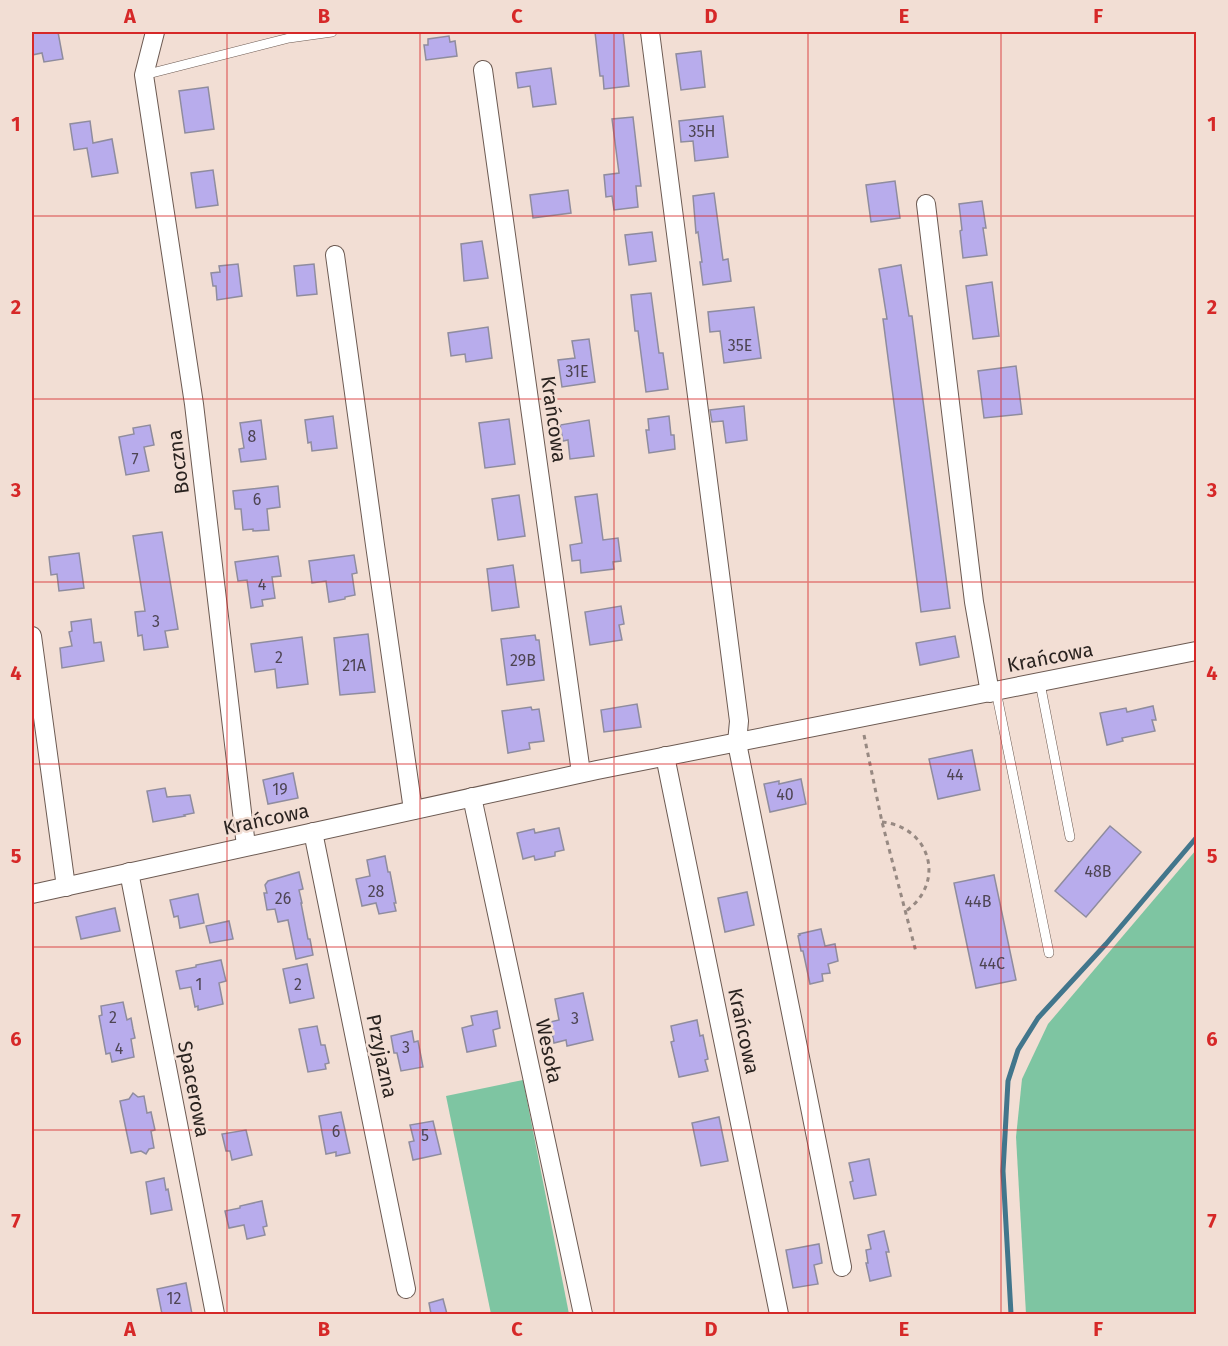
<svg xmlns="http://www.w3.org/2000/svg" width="1228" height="1346" viewBox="0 0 1228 1346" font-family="'Fira Sans',sans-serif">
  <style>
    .green { fill: #7ec5a2 }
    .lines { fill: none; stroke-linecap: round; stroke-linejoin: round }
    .stream { stroke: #42768c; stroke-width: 5 }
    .building { fill: #b8acec; stroke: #8f8c9e; stroke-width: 1.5 }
    .lane-casing { stroke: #6c5a52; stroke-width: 10 }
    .street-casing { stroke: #6c5a52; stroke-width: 20 }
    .path { stroke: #978982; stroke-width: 3; stroke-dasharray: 4.5 4.5; stroke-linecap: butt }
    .lane { stroke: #fff; stroke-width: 9 }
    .street { stroke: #fff; stroke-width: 18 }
    .grid { fill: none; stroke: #d62828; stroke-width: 1.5; stroke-opacity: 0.55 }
    .labels { text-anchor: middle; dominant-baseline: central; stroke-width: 5; stroke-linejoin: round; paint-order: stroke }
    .number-label { font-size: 16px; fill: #4e4553 }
    .street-label { font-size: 20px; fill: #2a2320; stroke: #f2ded4 }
    .neatline { fill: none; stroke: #d62828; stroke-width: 2 }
    .grid-label { font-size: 20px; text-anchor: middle; font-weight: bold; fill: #d62828 }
  </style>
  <rect width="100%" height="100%" fill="#f2ded4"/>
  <g class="green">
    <polygon points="1196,850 1196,1314 1026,1314 1016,1137 1022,1079 1048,1024"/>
    <polygon points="523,1080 569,1314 491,1314 446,1096"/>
  </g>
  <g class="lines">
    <polyline class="stream" points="1011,1314 1003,1171 1008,1081 1018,1050 1038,1018 1106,944 1196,838"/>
  </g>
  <g class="building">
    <polygon points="32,32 58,32 63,59 44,62 42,53 32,55"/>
    <polygon points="595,32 623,32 629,86 604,89 603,76 600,76"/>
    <polygon points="449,36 450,42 455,41 457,56 426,60 424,45 428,45 428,39"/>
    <polygon points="701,51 705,87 681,90 676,54"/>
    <polygon points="551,68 556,104 533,107 530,86 518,88 516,73"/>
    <polygon points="208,87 214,129 185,133 179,91"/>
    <polygon points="723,116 728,157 695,161 693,141 681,142 679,121"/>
    <polygon points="633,117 641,186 636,186 638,207 614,210 612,196 606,197 604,175 619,173 612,119"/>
    <polygon points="90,121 93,143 112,139 118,173 92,177 87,148 74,150 70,124"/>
    <polygon points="213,170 218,205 196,208 191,173"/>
    <polygon points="895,181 900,218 871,222 866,185"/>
    <polygon points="568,190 571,213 533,218 530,195"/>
    <polygon points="714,193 723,260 728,259 731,281 703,285 700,262 702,262 698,232 696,233 693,196"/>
    <polygon points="982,201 986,228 983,228 987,255 963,258 960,231 962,230 959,204"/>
    <polygon points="652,232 656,261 629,265 625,235"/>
    <polygon points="482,241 488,278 464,281 461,244"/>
    <polygon points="238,264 242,296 217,300 216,286 213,286 211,273 220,272 219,266"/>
    <polygon points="314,264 317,294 297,296 294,266"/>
    <polygon points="901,265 909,316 912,316 950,608 921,612 883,319 887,319 879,269"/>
    <polygon points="992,282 999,336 973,339 966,286"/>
    <polygon points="651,293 659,353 663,353 668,389 646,392 638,331 635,331 631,295"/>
    <polygon points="754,307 761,358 724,363 720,331 710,332 708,312"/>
    <polygon points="488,327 492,358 466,362 465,354 451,356 448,333"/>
    <polygon points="589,339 595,382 562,387 558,360 575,358 572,341"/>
    <polygon points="1016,366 1022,414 984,418 978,371"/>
    <polygon points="744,406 747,440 726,443 723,421 712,422 710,410"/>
    <polygon points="333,416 337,448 312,451 311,442 308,443 305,420"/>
    <polygon points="669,416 671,435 674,435 675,449 649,453 646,430 649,430 648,419"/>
    <polygon points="509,419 515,464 485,468 479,423"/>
    <polygon points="261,420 266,459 241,462 239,449 244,448 240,423"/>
    <polygon points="589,420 594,456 570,459 568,440 563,441 560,425"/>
    <polygon points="150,425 154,445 144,447 149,471 126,475 119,437 134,434 133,428"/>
    <polygon points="278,486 280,507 267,509 269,530 253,531 253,529 243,530 241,509 235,509 233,491"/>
    <polygon points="597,494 603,540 618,538 621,561 613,562 614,569 581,573 580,560 572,561 570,545 582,543 575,497"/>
    <polygon points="519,495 525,536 498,540 492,499"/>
    <polygon points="162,532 178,629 165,631 168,647 144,650 142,635 138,636 135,612 145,611 133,536"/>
    <polygon points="79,553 84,588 59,591 57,574 51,575 49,557"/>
    <polygon points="354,555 357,573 352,574 355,595 345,597 345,599 329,602 326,581 312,583 309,561"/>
    <polygon points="278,556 281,576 272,577 275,598 262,600 263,606 251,608 247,580 238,581 235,562"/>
    <polygon points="513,565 519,607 492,611 487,569"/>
    <polygon points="621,606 624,624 619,625 622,640 590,645 585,612"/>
    <polygon points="91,619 94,643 101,642 104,661 62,668 60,648 72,646 69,632 72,631 71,622"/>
    <polygon points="368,634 375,692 340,695 334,638"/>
    <polygon points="535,635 536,640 539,640 544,680 507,685 501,639"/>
    <polygon points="955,636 959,657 920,665 916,643"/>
    <polygon points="302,637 308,684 277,688 275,669 255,672 251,644"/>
    <polygon points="637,704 641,727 604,732 601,710"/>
    <polygon points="1153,706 1156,720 1152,720 1155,731 1122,738 1123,741 1107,745 1100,713 1126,708 1127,712"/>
    <polygon points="531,707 532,710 539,709 544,741 529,743 530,749 508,753 502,711"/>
    <polygon points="972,750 980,790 938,799 929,759"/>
    <polygon points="293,773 298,798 268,804 263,780"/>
    <polygon points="801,779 806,804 770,812 764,784 779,781 779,784"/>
    <polygon points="165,788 167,797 190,795 194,813 184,815 185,816 153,822 147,791"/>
    <polygon points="1110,826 1141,852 1086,917 1055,891"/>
    <polygon points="559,828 564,850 555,852 555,856 535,860 534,856 523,859 517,833 534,829 535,833"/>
    <polygon points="385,856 388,872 390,872 396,903 394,903 396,911 379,914 376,903 362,906 356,879 370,876 367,860"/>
    <polygon points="299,872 303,889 299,890 302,903 301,903 308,939 310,939 313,955 296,959 288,920 278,922 275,909 267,910 264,893 267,893 265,885 268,881"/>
    <polygon points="994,875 1016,980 976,988 954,883"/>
    <polygon points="747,892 754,925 725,932 718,898"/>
    <polygon points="198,894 204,923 180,928 178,916 174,917 170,900"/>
    <polygon points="115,908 120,931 81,939 76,917"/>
    <polygon points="229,921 233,939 210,943 206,926"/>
    <polygon points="821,929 825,946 835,944 838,961 828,964 830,973 822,974 823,981 810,984 803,951 801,951 798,936 800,935 799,934"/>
    <polygon points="221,960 226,981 219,983 223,1004 198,1010 198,1006 195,1007 191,987 180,989 176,971 196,967 196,965"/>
    <polygon points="307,964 314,998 290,1003 283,969"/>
    <polygon points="583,993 593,1040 567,1046 566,1040 554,1043 550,1022 559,1020 555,999"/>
    <polygon points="123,1002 127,1020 131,1018 133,1029 135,1038 131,1039 134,1057 112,1062 110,1053 106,1054 99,1016 102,1015 101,1006"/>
    <polygon points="497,1011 500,1028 493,1030 496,1046 467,1052 462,1028 473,1025 471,1016"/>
    <polygon points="697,1020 700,1036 703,1035 708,1059 705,1060 708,1071 679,1077 671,1042 674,1041 671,1026"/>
    <polygon points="317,1026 321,1045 325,1045 329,1063 325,1064 326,1069 308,1072 299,1029"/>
    <polygon points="412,1031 414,1042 418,1041 423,1067 401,1071 397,1053 394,1053 391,1036"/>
    <polygon points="133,1093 138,1097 144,1096 147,1113 151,1112 155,1130 151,1131 154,1148 149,1149 146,1154 141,1151 131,1153 120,1101 129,1099"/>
    <polygon points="341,1112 350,1153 336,1156 336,1152 326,1154 319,1116"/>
    <polygon points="719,1117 728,1161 701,1166 692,1123"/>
    <polygon points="433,1121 441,1154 413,1160 409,1142 414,1141 410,1125"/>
    <polygon points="246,1130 252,1155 232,1160 230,1151 226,1151 222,1134"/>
    <polygon points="869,1159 876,1195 854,1199 850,1182 853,1181 849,1163"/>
    <polygon points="164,1178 166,1190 168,1189 172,1210 151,1214 146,1182"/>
    <polygon points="262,1201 267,1226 263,1227 265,1235 247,1239 244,1225 229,1228 225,1211 240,1208 240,1206"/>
    <polygon points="884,1231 889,1252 886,1252 891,1276 870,1281 866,1263 868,1263 866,1250 871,1249 868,1235"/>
    <polygon points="819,1244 822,1263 814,1265 818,1284 793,1288 786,1250"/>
    <polygon points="186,1283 192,1314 162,1314 157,1289"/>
    <polygon points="443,1299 447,1314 431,1314 429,1303"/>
  </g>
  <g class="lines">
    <g class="lane-casing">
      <g id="lane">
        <polyline points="144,75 289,38 332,32"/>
        <polyline points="1040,683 1070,837"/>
        <polyline points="996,691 1049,953"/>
      </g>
    </g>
    <g class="street-casing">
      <g id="street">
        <polyline points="155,32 144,75 194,404 246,846"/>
        <polyline points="650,32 739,721 737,743 842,1267"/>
        <polyline points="483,70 581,773"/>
        <polyline points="926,204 974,602 990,693"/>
        <polyline points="335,255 375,545 413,810"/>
        <polyline points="32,636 66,887"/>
        <polyline points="665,756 779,1314"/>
        <polyline points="472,797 583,1314"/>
        <polyline points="313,832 406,1289"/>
        <polyline points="129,872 215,1314"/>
        <polyline points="32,894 597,770 1196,651"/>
      </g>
    </g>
    <g class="path">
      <polyline points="864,735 882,822 916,952"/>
      <path d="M882,822C931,827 946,883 906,911"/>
    </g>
    <use href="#lane" class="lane"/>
    <use href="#street" class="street"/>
  </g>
  <path class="grid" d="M227,32V1314M420,32V1314M614,32V1314M808,32V1314M1001,32V1314M32,216H1196M32,399H1196M32,582H1196M32,764H1196M32,947H1196M32,1130H1196"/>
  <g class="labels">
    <g class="number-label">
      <text x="702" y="131">35H</text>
      <text x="740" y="345">35E</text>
      <text x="577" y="371">31E</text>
      <text x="252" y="436">8</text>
      <text x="135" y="459">7</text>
      <text x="257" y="499">6</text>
      <text x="262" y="584">4</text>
      <text x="156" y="621">3</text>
      <text x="279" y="657">2</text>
      <text x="523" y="660">29B</text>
      <text x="354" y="665">21A</text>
      <text x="955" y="774">44</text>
      <text x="280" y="789">19</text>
      <text x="785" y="794">40</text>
      <text x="1098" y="871">48B</text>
      <text x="376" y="891">28</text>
      <text x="283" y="898">26</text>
      <text x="978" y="901">44B</text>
      <text x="992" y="963">44C</text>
      <text x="199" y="984">1</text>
      <text x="298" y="984">2</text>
      <text x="113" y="1017">2</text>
      <text x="575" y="1018">3</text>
      <text x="406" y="1047">3</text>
      <text x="119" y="1048">4</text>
      <text x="336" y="1131">6</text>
      <text x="425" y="1135">5</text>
      <text x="174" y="1298">12</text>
    </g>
    <g class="street-label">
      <text transform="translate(554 419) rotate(82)">Krańcowa</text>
      <text transform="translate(178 462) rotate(-97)">Boczna</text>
      <text transform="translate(1050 657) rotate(-11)">Krańcowa</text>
      <text transform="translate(266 819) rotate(-12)">Krańcowa</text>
      <text transform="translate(744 1031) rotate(78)">Krańcowa</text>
      <text transform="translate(549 1051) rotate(78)">Wesoła</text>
      <text transform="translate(382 1056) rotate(78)">Przyjazna</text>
      <text transform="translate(194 1089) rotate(79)">Spacerowa</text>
    </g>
  </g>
  <rect width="1228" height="1346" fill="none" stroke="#f2ded4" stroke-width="66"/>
  <rect x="33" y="33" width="1162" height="1280" class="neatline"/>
  <g class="grid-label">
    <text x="130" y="23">A</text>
    <text x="324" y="23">B</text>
    <text x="517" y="23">C</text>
    <text x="711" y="23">D</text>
    <text x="904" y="23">E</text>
    <text x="1098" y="23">F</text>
    <text x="16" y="131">1</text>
    <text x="1212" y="131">1</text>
    <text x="16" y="314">2</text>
    <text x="1212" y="314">2</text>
    <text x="16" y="497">3</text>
    <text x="1212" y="497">3</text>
    <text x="16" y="680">4</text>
    <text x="1212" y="680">4</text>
    <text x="16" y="863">5</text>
    <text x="1212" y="863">5</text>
    <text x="16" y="1046">6</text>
    <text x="1212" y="1046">6</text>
    <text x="16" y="1228">7</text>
    <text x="1212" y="1228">7</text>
    <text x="130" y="1336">A</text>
    <text x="324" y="1336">B</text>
    <text x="517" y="1336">C</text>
    <text x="711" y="1336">D</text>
    <text x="904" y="1336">E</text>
    <text x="1098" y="1336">F</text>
  </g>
</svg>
